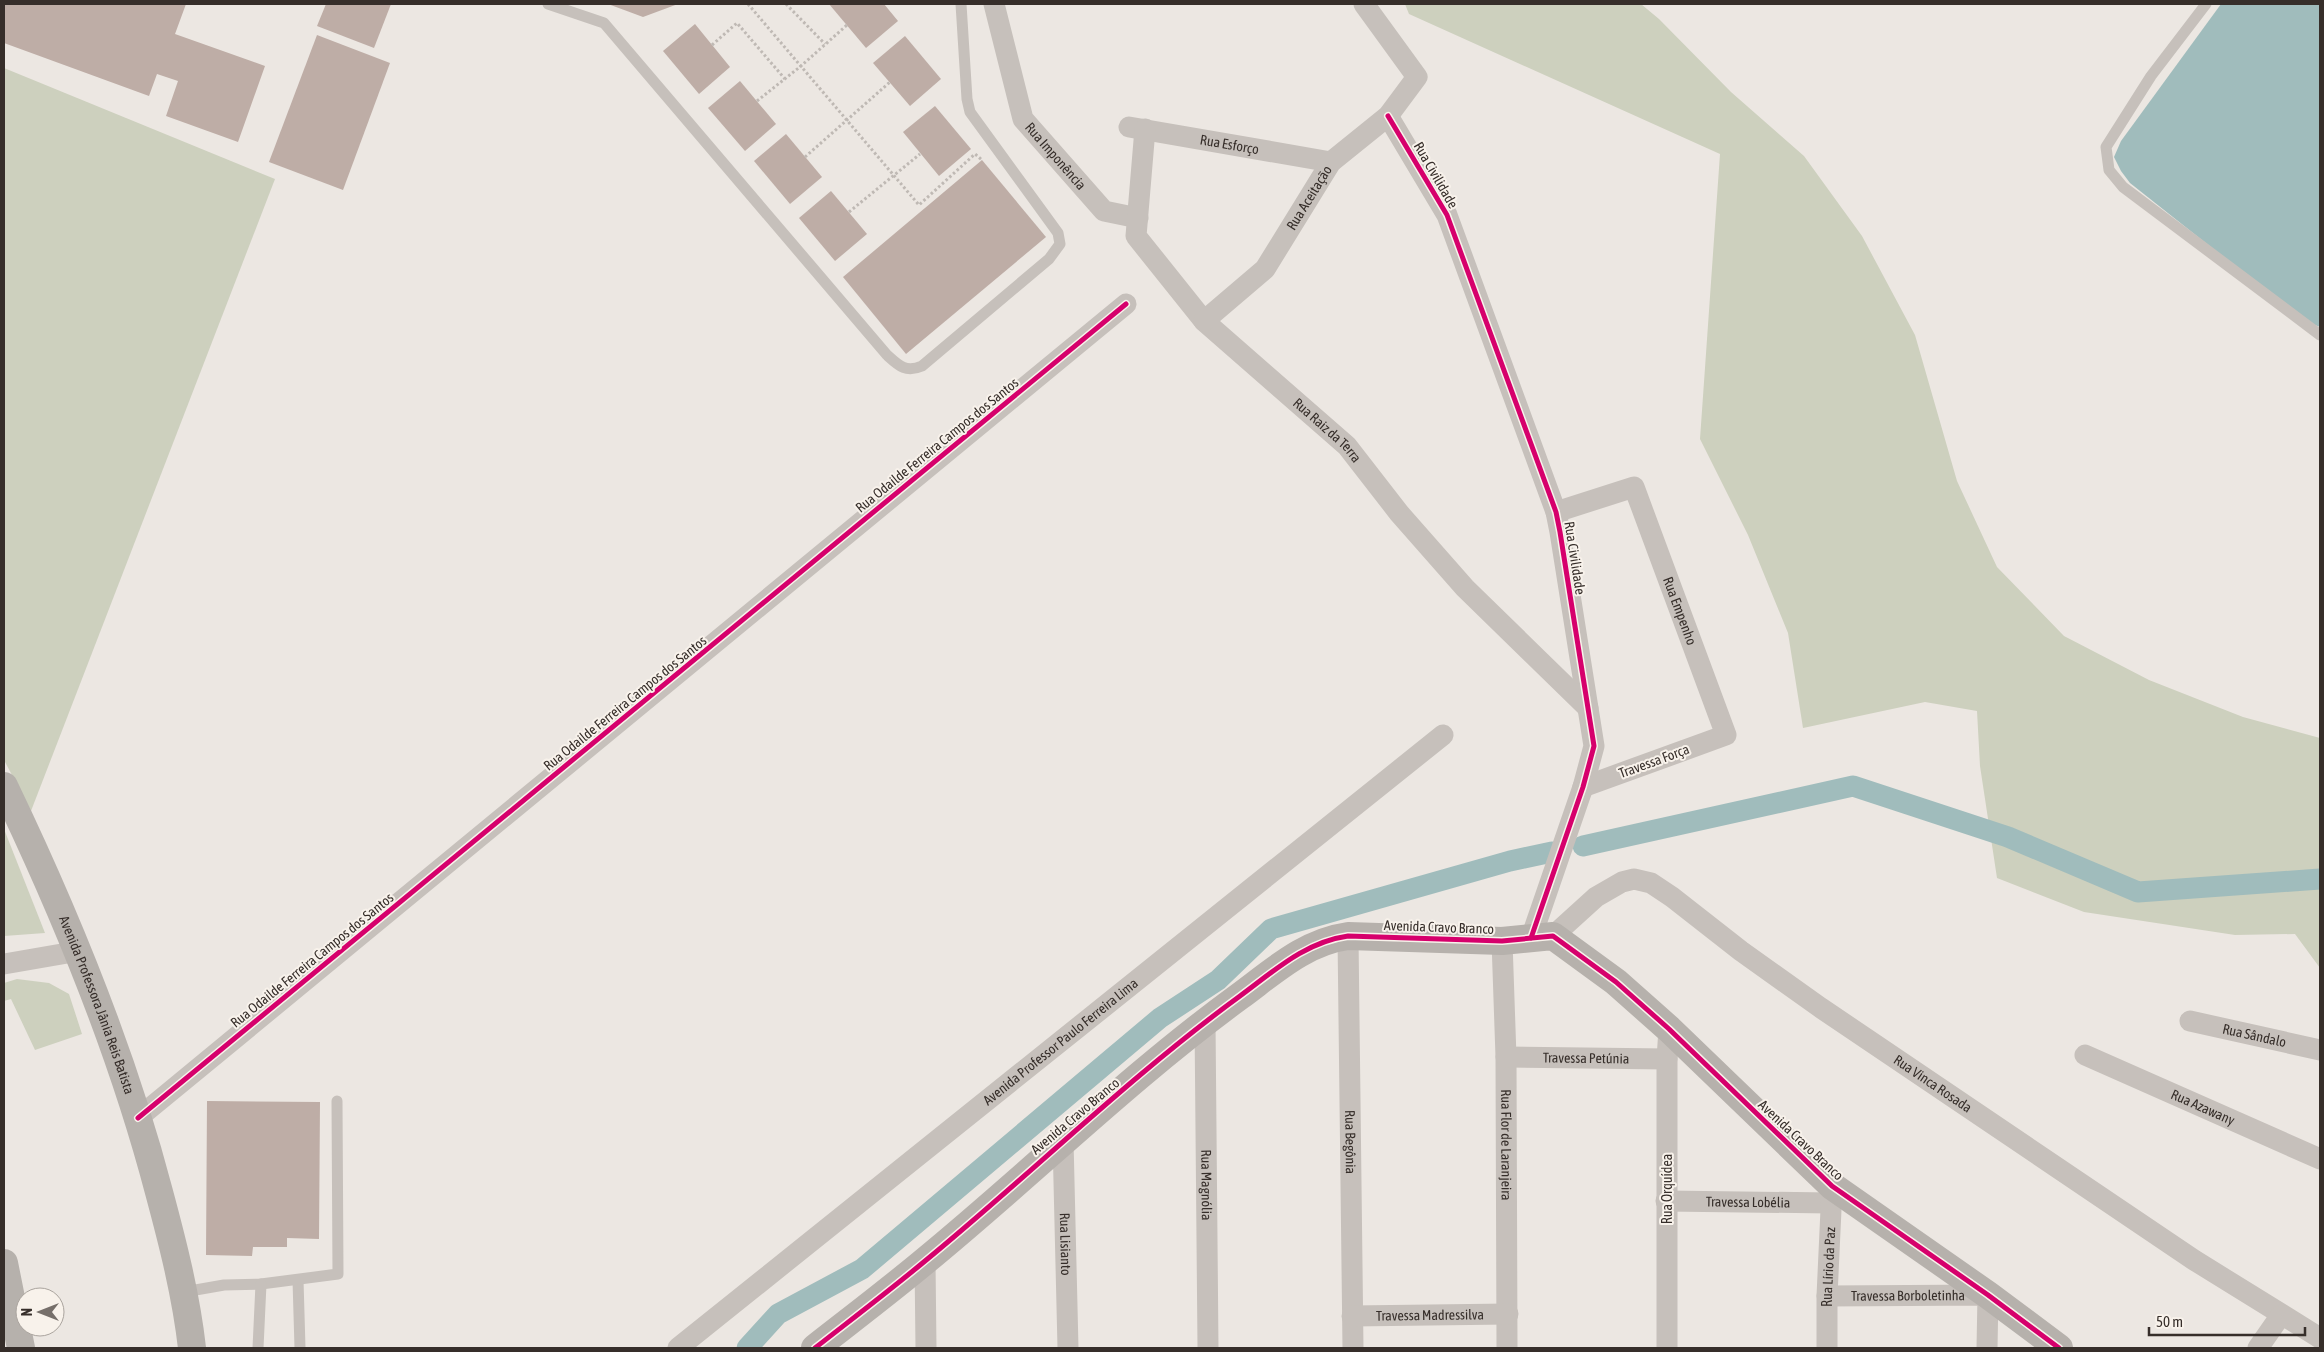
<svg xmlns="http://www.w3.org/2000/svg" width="2324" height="1352" viewBox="0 0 2324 1352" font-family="'Asap Condensed',sans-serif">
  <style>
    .green { fill: #cdd0be }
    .water { fill: #a0bcbc }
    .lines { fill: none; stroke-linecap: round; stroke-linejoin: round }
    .canal { stroke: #a0bcbc; stroke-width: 21 }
    .building { fill: #beada6 }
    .path { stroke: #bfb9b4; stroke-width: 3; stroke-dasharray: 2.5 2.5; stroke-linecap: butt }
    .lane { stroke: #c6c0bb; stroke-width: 11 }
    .street { stroke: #c6c0bb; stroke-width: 21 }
    .secondary { stroke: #b6b1ac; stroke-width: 28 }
    .cycleway-casing { stroke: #f8f2eb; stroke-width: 8 }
    .cycleway { stroke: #d6006c; stroke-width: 5 }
    .labels { text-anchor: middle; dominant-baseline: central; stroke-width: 4; stroke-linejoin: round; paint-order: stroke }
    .street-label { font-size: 14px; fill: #362e2a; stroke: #f8f2eb }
  </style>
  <rect width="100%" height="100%" fill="#ece7e2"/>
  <g class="green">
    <polygon points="1405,4 1641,4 1659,19 1731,92 1804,156 1862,236 1915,335 1957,481 1997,567 2064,636 2149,680 2243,717 2320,738 2320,968 2295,934 2235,935 2084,912 1997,878 1980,766 1977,711 1925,702 1803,728 1788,633 1748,535 1700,439 1720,154 1409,14"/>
    <polygon points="4,68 275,179 31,811 4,760"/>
    <polygon points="4,829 45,933 4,936"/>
    <polygon points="17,979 49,983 69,994 82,1034 35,1050 11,999 4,1001 4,983"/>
  </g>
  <polygon class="water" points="2221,4 2320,4 2320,327 2307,322 2275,298 2130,183 2121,171 2114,157 2121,141"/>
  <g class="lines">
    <g class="canal">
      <polyline points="1583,846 1853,786 2008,837 2138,892 2320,879"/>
      <polyline points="747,1348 778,1314 862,1269 1160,1018 1218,980 1271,929 1510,861 1552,852"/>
    </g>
  </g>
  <g class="building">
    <polygon points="4,4 186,4 175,34 265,66 238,142 166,116 178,81 157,74 149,96 4,43"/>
    <polygon points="326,4 391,4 374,48 317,26"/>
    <polygon points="608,4 678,4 643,17"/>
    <polygon points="829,4 884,4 898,21 866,48"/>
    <polygon points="695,24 730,67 699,94 663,51"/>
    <polygon points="317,35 390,63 343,190 269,162"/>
    <polygon points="905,36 941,79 910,106 873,63"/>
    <polygon points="740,81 776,124 745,151 708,108"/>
    <polygon points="935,106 971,149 939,176 903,132"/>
    <polygon points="786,134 822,177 790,204 754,161"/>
    <polygon points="982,160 1046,237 906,354 843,277"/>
    <polygon points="831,191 867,234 835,261 799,218"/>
    <polygon points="207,1101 320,1102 319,1239 287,1238 287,1247 253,1247 252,1256 206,1255"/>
  </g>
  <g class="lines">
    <g class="path">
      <polyline points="748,4 919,205 975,154 982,160"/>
      <polyline points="786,4 825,44"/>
      <polyline points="712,45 737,23 785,79"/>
      <polyline points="757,101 801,66 847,25"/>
      <polyline points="805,157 890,82"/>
      <polyline points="849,212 920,154"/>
    </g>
    <g class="lane">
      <path d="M548,4L604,23L887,355C899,366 906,373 922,366L1049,259L1060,244L1058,233L970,112L967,99L961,4"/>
      <polyline points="2206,4 2151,76 2106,147 2109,170 2123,187 2320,335"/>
      <polyline points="298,1280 300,1348"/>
      <polyline points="184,1292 224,1285 261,1284 338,1274 337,1101"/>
      <polyline points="258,1348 261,1284"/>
    </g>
    <g class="street">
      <path id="s1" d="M994,4L1023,119L1104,211L1138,218"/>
      <polyline points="1388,116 1447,215 1556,512 1560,532 1594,746 1583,787 1531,938"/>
      <path id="s2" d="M1129,127L1331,162"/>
      <path id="s3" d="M1145,129L1136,236L1204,321L1347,446L1399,513L1465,588L1588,708"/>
      <path id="s4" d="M1204,321L1265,269L1331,162L1388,116L1417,77L1364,4"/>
      <path id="s5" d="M1556,512L1634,487L1726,735L1583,787"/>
      <path id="s6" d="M1348,936L1353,1348"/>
      <path id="s7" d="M1553,936L1596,897L1622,882L1634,879L1651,883L1672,897L1741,951L1821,1008L2194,1260L2320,1338"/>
      <path id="s8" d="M1502,941L1506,1057L1507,1348"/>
      <polyline points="4,964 79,951"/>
      <path id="s9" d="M1205,1021L1208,1348"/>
      <path id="s10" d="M2190,1021L2320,1050"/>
      <path id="s11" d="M2085,1055L2320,1159"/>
      <path id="s12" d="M1506,1057L1667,1059"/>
      <polyline points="138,1118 1126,304"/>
      <path id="s13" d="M1063,1140L1068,1348"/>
      <path id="s14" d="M1666,1201L1830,1203"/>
      <polyline points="925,1261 926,1348"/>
      <path id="s15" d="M1827,1296L1988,1295L1987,1348"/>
      <path id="s16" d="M1352,1316L1508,1314"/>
      <path id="s17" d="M678,1348L1443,735"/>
      <polyline points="1667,1348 1667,1059 1669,1029"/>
      <path id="s18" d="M1827,1348V1296L1832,1188"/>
      <polyline points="2258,1348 2281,1315"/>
    </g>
    <g class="secondary">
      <path id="s19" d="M4,786C67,917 122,1051 159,1192C173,1244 186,1295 192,1348"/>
      <polyline points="4,1263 21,1348"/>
      <path d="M815,1348C852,1319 889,1291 925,1261C1031,1174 1129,1077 1240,996C1274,971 1305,942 1348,936L1502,941L1553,936L1616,982L1669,1029L1832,1186L1988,1295L2059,1348"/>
    </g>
    <g class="cycleway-casing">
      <g id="cycleway">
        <polyline points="1388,116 1447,215 1556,512 1560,532 1594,746 1583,787 1531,938"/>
        <polyline points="138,1118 1126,304"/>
        <path d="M815,1348C852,1319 889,1291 925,1261C1031,1174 1129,1077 1240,996C1274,971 1305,942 1348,936L1502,941L1553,936L1616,982L1669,1029L1832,1186L1988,1295L2059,1348"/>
      </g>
    </g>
    <use href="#cycleway" class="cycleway"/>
  </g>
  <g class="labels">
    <g class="street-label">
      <text stroke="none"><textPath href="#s2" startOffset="102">Rua Esforço</textPath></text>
      <text stroke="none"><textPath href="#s1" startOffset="168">Rua Imponência</textPath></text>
      <text transform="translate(1436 175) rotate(60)">Rua Civilidade</text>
      <text stroke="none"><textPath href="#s4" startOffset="164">Rua Aceitação</textPath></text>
      <text stroke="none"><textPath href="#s3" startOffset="381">Rua Raiz da Terra</textPath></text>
      <text transform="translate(937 445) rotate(-39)">Rua Odailde Ferreira Campos dos Santos</text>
      <text transform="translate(1575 558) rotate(81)">Rua Civilidade</text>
      <text stroke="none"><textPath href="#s5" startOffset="214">Rua Empenho</textPath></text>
      <text transform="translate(625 703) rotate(-39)">Rua Odailde Ferreira Campos dos Santos</text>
      <text transform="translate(1654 761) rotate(-20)">Travessa Força</text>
      <text transform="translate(1439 927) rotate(2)">Avenida Cravo Branco</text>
      <text transform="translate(312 960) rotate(-39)">Rua Odailde Ferreira Campos dos Santos</text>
      <text stroke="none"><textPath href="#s19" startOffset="238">Avenida Professora Jânia Reis Batista</textPath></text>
      <text stroke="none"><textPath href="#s10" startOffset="66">Rua Sândalo</textPath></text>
      <text stroke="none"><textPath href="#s17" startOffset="490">Avenida Professor Paulo Ferreira Lima</textPath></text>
      <text stroke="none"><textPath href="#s12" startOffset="80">Travessa Petúnia</textPath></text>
      <text stroke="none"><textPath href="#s7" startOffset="464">Rua Vinca Rosada</textPath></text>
      <text stroke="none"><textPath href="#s11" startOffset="129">Rua Azawany</textPath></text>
      <text transform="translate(1075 1116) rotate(-40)">Avenida Cravo Branco</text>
      <text transform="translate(1801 1140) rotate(43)">Avenida Cravo Branco</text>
      <text stroke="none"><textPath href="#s6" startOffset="206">Rua Begônia</textPath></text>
      <text stroke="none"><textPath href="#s8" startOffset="204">Rua Flor de Laranjeira</textPath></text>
      <text stroke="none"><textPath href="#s9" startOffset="164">Rua Magnólia</textPath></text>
      <text transform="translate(1667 1189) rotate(-90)">Rua Orquídea</text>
      <text stroke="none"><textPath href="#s14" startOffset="82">Travessa Lobélia</textPath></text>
      <text stroke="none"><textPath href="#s13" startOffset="104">Rua Lisianto</textPath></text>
      <text stroke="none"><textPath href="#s18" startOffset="81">Rua Lírio da Paz</textPath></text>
      <text stroke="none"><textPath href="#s15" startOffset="81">Travessa Borboletinha</textPath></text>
      <text stroke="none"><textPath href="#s16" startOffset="78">Travessa Madressilva</textPath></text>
    </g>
  </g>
  <rect width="2324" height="1352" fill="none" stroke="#362e2a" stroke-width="10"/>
  <g transform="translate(40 1312) rotate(270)"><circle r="24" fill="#f8f2eb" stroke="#aaa49e"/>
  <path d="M0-4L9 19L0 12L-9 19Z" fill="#766f6a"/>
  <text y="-8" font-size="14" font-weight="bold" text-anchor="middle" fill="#362e2a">N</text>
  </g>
  <path d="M2149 1327v8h156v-8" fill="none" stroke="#362e2a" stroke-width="2.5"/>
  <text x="2156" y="1327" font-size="15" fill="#362e2a" stroke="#f8f2eb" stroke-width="4" paint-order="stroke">50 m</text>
</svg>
